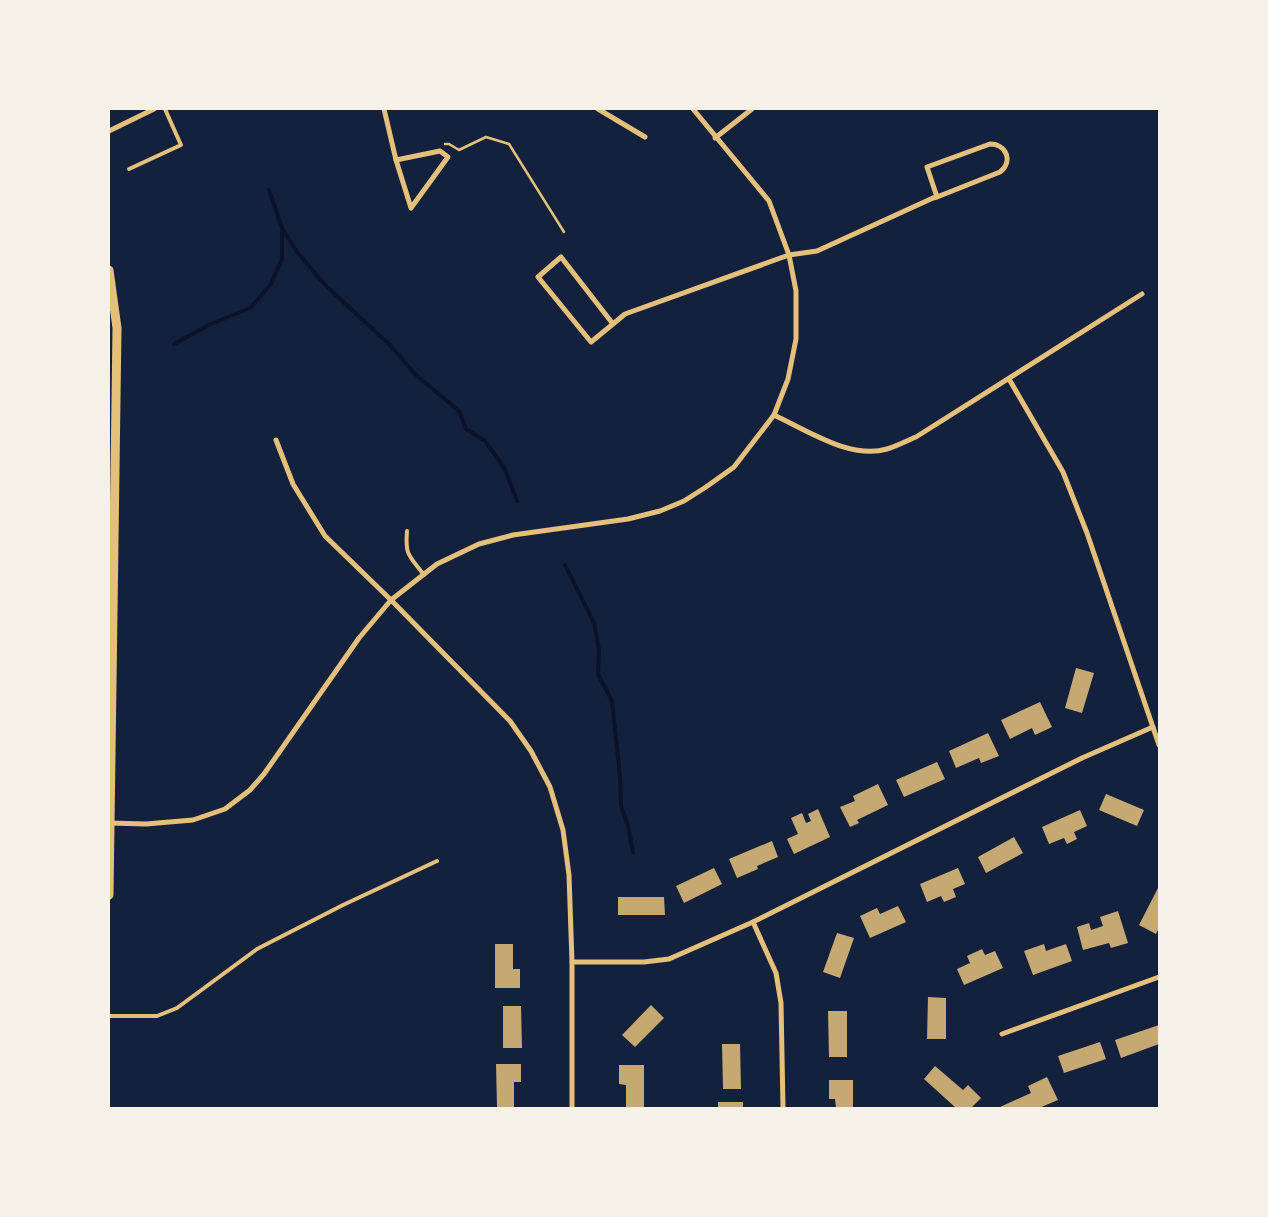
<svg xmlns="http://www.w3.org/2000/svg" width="1268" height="1217" viewBox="0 0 1268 1217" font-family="'Exo 2',sans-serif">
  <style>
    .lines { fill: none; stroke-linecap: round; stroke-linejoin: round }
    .stream { stroke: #0b132b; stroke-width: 4 }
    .building { fill: #c6a872 }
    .path { stroke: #e5c07b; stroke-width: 2.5 }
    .service { stroke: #e5c07b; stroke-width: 4 }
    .minor { stroke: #e5c07b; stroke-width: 5 }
    .tertiary { stroke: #e5c07b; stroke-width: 9 }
  </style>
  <rect width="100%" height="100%" fill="#14213d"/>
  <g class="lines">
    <g class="stream">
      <polyline points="269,190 282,228 297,252 326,286 390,345 414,373 459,411 466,429 485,441 505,469 517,501"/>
      <polyline points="174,344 209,325 250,308 271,284 282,259 282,230"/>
      <polyline points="565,565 594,623 599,650 598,674 612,701 620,776 621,806 628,826 633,852"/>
    </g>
  </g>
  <g class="building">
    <polygon points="1076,668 1094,673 1082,713 1065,708"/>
    <polygon points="1040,702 1052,727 1035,735 1032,728 1010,739 1001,720"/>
    <polygon points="988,733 999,756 981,763 979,758 956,768 949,751"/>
    <polygon points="937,762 945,779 904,797 896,780"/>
    <polygon points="878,784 888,805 857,820 859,823 850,827 840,807 855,801 853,796"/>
    <polygon points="1106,794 1144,810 1137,826 1099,810"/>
    <polygon points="818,809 830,837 794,854 787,839 798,834 791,818 802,813 806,823 811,821 808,814"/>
    <polygon points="1080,810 1087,826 1074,832 1077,839 1067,844 1064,838 1049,844 1042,827"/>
    <polygon points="1014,837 1023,853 986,873 978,857"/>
    <polygon points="772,841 778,857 757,866 758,869 737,878 729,859"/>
    <polygon points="714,868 722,884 684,903 676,886"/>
    <polygon points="958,868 965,884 953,889 956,897 944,902 941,896 927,902 920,884"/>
    <polygon points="1158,888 1159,888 1159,928 1156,934 1139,925"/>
    <polygon points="618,897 664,897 665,915 618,915"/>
    <polygon points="898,906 906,922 870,938 860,916 877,908 880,914"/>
    <polygon points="1118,911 1128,943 1111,948 1109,943 1083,950 1077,927 1089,923 1091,930 1103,926 1100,917"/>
    <polygon points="837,933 854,938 840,978 823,972"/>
    <polygon points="495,944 513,944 513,969 520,969 520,988 495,988"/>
    <polygon points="1044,944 1046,951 1066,944 1072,961 1033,975 1024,951"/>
    <polygon points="982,949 985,955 995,951 1003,968 964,985 957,969 970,963 967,956"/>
    <polygon points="928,997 946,998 946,1039 927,1039"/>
    <polygon points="651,1005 664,1018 635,1047 622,1035"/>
    <polygon points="503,1006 521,1006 522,1048 503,1048"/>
    <polygon points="828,1011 847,1011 847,1057 829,1057"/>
    <polygon points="1159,1025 1159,1044 1121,1058 1115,1040"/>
    <polygon points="1100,1042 1106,1059 1064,1073 1058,1056"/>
    <polygon points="722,1044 740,1044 741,1089 723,1089"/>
    <polygon points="496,1064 521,1064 521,1082 514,1082 514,1107 497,1107"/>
    <polygon points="619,1065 644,1065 644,1108 626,1108 626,1085 619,1084"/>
    <polygon points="935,1066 963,1090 968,1085 981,1098 971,1108 956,1108 924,1079"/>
    <polygon points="1047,1077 1058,1100 1039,1108 1001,1108 1000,1107 1031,1093 1028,1086"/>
    <polygon points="829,1080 853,1080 853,1108 836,1108 835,1099 829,1099"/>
    <rect x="718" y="1102" width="25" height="6"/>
  </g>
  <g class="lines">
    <polyline class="path" points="445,144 449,144 459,150 486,137 509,144 564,232"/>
    <g class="service">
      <polyline points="129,169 181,145 165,109"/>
      <path d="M407,531C405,556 409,555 424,575"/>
      <polyline points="109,1016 157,1016 177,1008 257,949 343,905 437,861"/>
    </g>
    <g class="minor">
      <polyline points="384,109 396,160"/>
      <polyline points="598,109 645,137"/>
      <polyline points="109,131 154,109"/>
      <polyline points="715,138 752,109"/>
      <polygon points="440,151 448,157 411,208 396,160"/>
      <path d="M613,324L591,342L538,277L561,257L613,324L625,314L789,255L817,251L933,198L937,197L1000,172C1013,162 1007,144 990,144L927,167L937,197"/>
      <polyline points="1009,379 1063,472 1087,533 1159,745"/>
      <path d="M774,415C806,430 851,460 887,449C897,446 906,441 916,437L1142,294"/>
      <polyline points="276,440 293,484 325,536 391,600 510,721 531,751 550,787 563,830 569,875 572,962 572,1108"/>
      <polyline points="109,823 146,824 193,820 225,809 250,790 264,774 359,638 391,600 437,564 479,544 513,535 628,519 660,511 684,501 706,487 734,467 774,415 788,379 796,339 796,291 789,255 769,201 693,109"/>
      <polyline points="753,922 776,973 781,1003 783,1108"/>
      <polyline points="572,962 644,962 669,959 753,922 1082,758 1153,727"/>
      <polyline points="1002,1034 1159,977"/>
    </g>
    <polyline class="tertiary" points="109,270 117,328 109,895"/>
  </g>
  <rect width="1268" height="1217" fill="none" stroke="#f6f1e7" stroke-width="220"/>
</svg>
